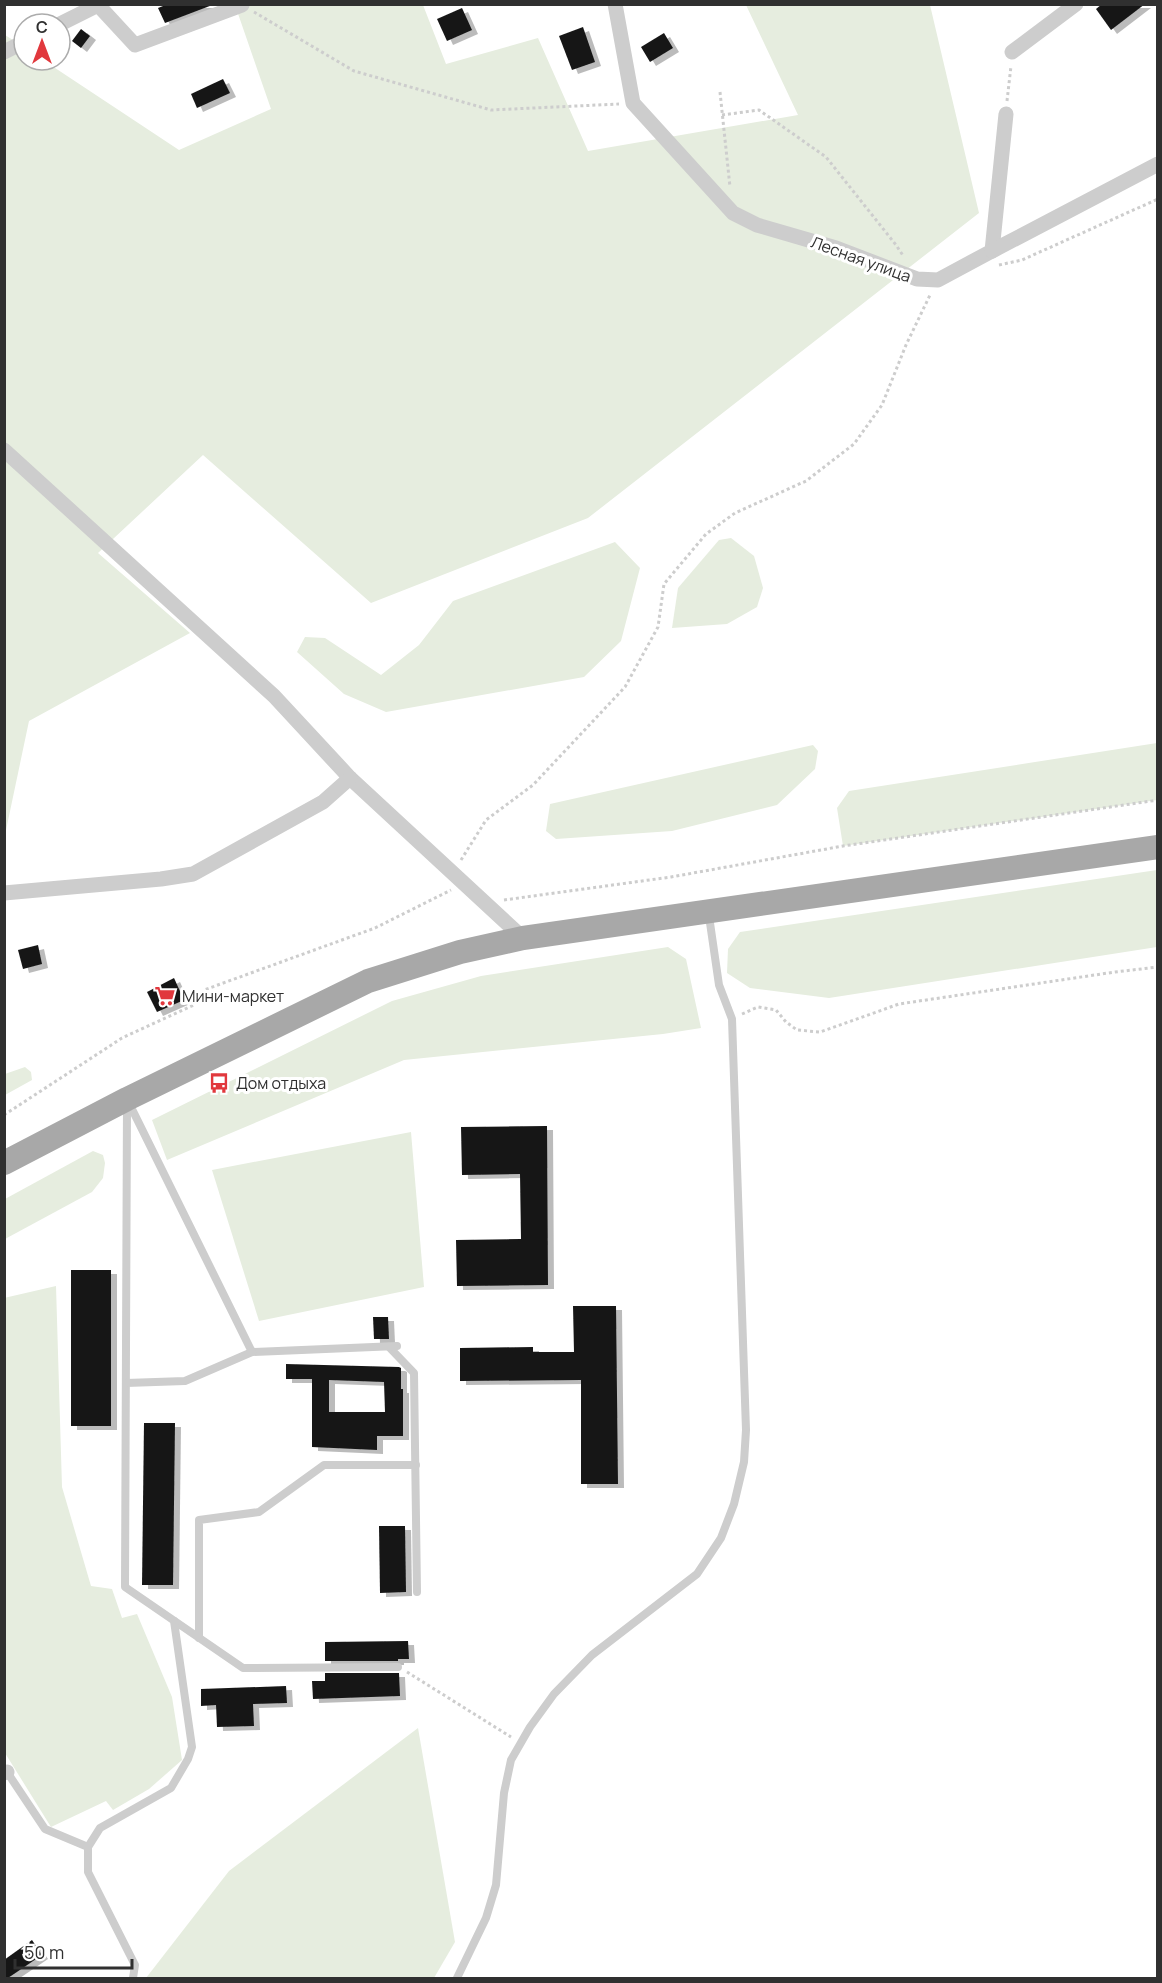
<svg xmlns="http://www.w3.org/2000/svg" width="1162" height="1983" viewBox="0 0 1162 1983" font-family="Manrope,sans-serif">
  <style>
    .green { fill: #e6eddf }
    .building { fill: #171717; fill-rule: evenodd; filter: url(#shadow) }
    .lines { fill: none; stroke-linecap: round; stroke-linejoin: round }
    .path { stroke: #cdcdcd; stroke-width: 3; stroke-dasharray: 3 3; stroke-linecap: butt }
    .lane { stroke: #cdcdcd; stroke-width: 8 }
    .street { stroke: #cdcdcd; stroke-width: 15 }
    .primary { stroke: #a8a8a8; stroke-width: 24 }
    .labels { text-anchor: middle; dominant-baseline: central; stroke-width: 6; stroke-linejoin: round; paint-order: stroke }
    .street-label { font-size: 16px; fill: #303030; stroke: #fff }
    .poi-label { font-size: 16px; fill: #303030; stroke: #fff; text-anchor: start }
  </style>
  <defs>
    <filter id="shadow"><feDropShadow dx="6" dy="4" stdDeviation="0" flood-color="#0004"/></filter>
  </defs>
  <rect width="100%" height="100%" fill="#fff"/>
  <g class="green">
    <polygon points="235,5 423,5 446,64 538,38 588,151 798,115 746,5 930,5 979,213 588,518 371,603 203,455 98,553 190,633 29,721 5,835 5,35 24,47 24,60 43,60 179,150 271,109"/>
    <polygon points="731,538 754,556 763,588 757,607 727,624 672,628 678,588 719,540"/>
    <polygon points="615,542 640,568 621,641 584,677 386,712 344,694 297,652 305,637 325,638 381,675 419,645 453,601"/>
    <polygon points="1157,743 1157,800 843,846 837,808 849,791"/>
    <polygon points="813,745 818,751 815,769 777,805 672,831 556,839 546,831 550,804"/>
    <polygon points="1157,870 1157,947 829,998 750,988 727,973 728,949 740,932"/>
    <polygon points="668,947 686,959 701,1028 663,1034 404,1060 167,1160 152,1120 392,1001 481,976"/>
    <polygon points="25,1067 31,1072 32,1080 5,1095 5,1074"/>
    <polygon points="411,1132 424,1287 259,1321 212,1170"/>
    <polygon points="93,1151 103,1155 105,1163 103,1178 92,1192 5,1239 5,1199"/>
    <polygon points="56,1286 62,1487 91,1586 112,1589 122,1618 137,1614 172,1697 182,1760 149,1789 113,1810 106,1801 51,1827 5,1753 4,1298"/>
    <polygon points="418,1728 455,1942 434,1978 146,1978 229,1871"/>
  </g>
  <g class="building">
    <polygon points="168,4 215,4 165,23 158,8"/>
    <polygon points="1102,4 1145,4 1111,30 1096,9"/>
    <polygon points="462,8 472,30 447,41 437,19"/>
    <polygon points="583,27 595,62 572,70 559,36"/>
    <polygon points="81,29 90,36 81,48 72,41"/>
    <polygon points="664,33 673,48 650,62 641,47"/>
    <polygon points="223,79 230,93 197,108 191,94"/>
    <polygon points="38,945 42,964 23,969 18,950"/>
    <polygon points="174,978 184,1000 157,1012 147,992"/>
    <polygon points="547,1126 548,1285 457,1286 456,1240 521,1239 520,1174 462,1175 461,1127"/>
    <rect x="71" y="1270" width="40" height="156"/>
    <polygon points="573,1306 616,1306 618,1484 581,1484 581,1380 460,1381 460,1348 533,1347 533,1352 574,1352"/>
    <polygon points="373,1317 388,1317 389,1339 374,1339"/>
    <path d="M286,1364L399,1367L401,1368V1389H403V1436H377V1450L312,1447V1379H286ZM329,1380L384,1382L385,1412H329Z"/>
    <polygon points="144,1423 175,1423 173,1585 142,1585"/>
    <polygon points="379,1526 405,1526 406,1592 380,1593"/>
    <polygon points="408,1641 409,1659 398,1659 398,1661 325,1661 325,1642"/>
    <polygon points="325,1673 399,1673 400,1696 313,1699 312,1681 325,1681"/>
    <polygon points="286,1686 287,1703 253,1704 254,1726 217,1727 216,1705 201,1706 201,1689"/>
    <polygon points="32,1940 42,1955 8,1978 4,1978 4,1960"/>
  </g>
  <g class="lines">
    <g class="path">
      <polyline points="254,12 354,71 491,110 619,104"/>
      <polyline points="720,92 730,187"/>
      <polyline points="1007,101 1011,66"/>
      <polyline points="722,115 759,110 826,157 896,245 904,257"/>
      <polyline points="999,265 1022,260 1158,199"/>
      <polyline points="461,860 486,820 533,785 625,687 658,627 664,584 706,534 735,513 806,481 854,444 882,405 906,345 931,293"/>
      <polyline points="504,900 671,877 843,846 1158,800"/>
      <polyline points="742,1014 758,1007 776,1010 786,1022 797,1030 820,1032 899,1004 1115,972 1158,967"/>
      <polyline points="4,1115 122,1038 194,1005 204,990 375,928 451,890"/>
      <polyline points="407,1672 511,1737"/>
    </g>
    <g class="lane">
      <polyline points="127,1104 125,1587 243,1668 398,1667"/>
      <polyline points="389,1347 414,1373 417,1592"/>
      <polyline points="252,1352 397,1346"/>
      <polyline points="126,1383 185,1381 252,1352 128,1101"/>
      <polyline points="199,1638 199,1520 259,1512 324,1465 416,1465"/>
      <polyline points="7,1772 45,1829 88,1847"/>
      <polyline points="133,1978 135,1965 88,1872 88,1847 100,1828 171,1788 188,1759 192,1747 174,1621"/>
      <polyline points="457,1978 486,1918 496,1885 504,1793 511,1760 530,1727 554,1694 592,1655 697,1574 721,1538 734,1504 744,1462 746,1430 732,1019 719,985 709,916"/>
    </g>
    <g class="street">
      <polyline points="615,4 633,103 733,213 757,225 836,248 917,279 938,280 992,251 1006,114"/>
      <polyline points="60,24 98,5 135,45 242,5"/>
      <polyline points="4,52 24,42"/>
      <polyline points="1012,52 1076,4"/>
      <polyline points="992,251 1158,164"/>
      <polyline points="4,450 274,696 350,778 523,938"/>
      <polyline points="4,893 161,879 193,874 323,802 350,778"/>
      <polyline points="4,1773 7,1772"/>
    </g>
    <polyline class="primary" points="4,1163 127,1099 368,981 460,952 523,938 1158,847"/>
  </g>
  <defs>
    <g id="supermarket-bare" transform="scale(1.62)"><path d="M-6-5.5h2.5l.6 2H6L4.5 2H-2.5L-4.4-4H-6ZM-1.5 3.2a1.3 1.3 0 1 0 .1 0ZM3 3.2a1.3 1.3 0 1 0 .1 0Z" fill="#e1383d" stroke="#fff" stroke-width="2.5" paint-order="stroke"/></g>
    <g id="bus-bare" transform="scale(1.62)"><path d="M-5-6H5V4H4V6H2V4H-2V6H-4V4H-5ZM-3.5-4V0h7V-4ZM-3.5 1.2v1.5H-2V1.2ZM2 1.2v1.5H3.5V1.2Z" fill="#e1383d" stroke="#fff" stroke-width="2.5" paint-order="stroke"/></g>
  </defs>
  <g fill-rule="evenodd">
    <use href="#supermarket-bare" x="165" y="996"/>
    <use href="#bus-bare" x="219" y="1083"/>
  </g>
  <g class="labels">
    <g class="street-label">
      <text transform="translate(861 259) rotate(20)">Лесная улица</text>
    </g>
    <g class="poi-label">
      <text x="182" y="996">Мини-маркет</text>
      <text x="236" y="1083">Дом отдыха</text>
    </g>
  </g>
  <rect width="1162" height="1983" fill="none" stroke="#303030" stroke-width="12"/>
  <g transform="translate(42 42)"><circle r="28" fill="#ffffff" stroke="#acacac" stroke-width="1.5"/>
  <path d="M0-4.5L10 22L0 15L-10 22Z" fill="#e1383d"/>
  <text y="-9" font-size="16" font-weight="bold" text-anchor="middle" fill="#303030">С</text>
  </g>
  <path d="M15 1959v9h117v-9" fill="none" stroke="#303030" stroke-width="3"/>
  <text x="24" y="1959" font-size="18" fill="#303030" stroke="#ffffff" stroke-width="4.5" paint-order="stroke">50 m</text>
</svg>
